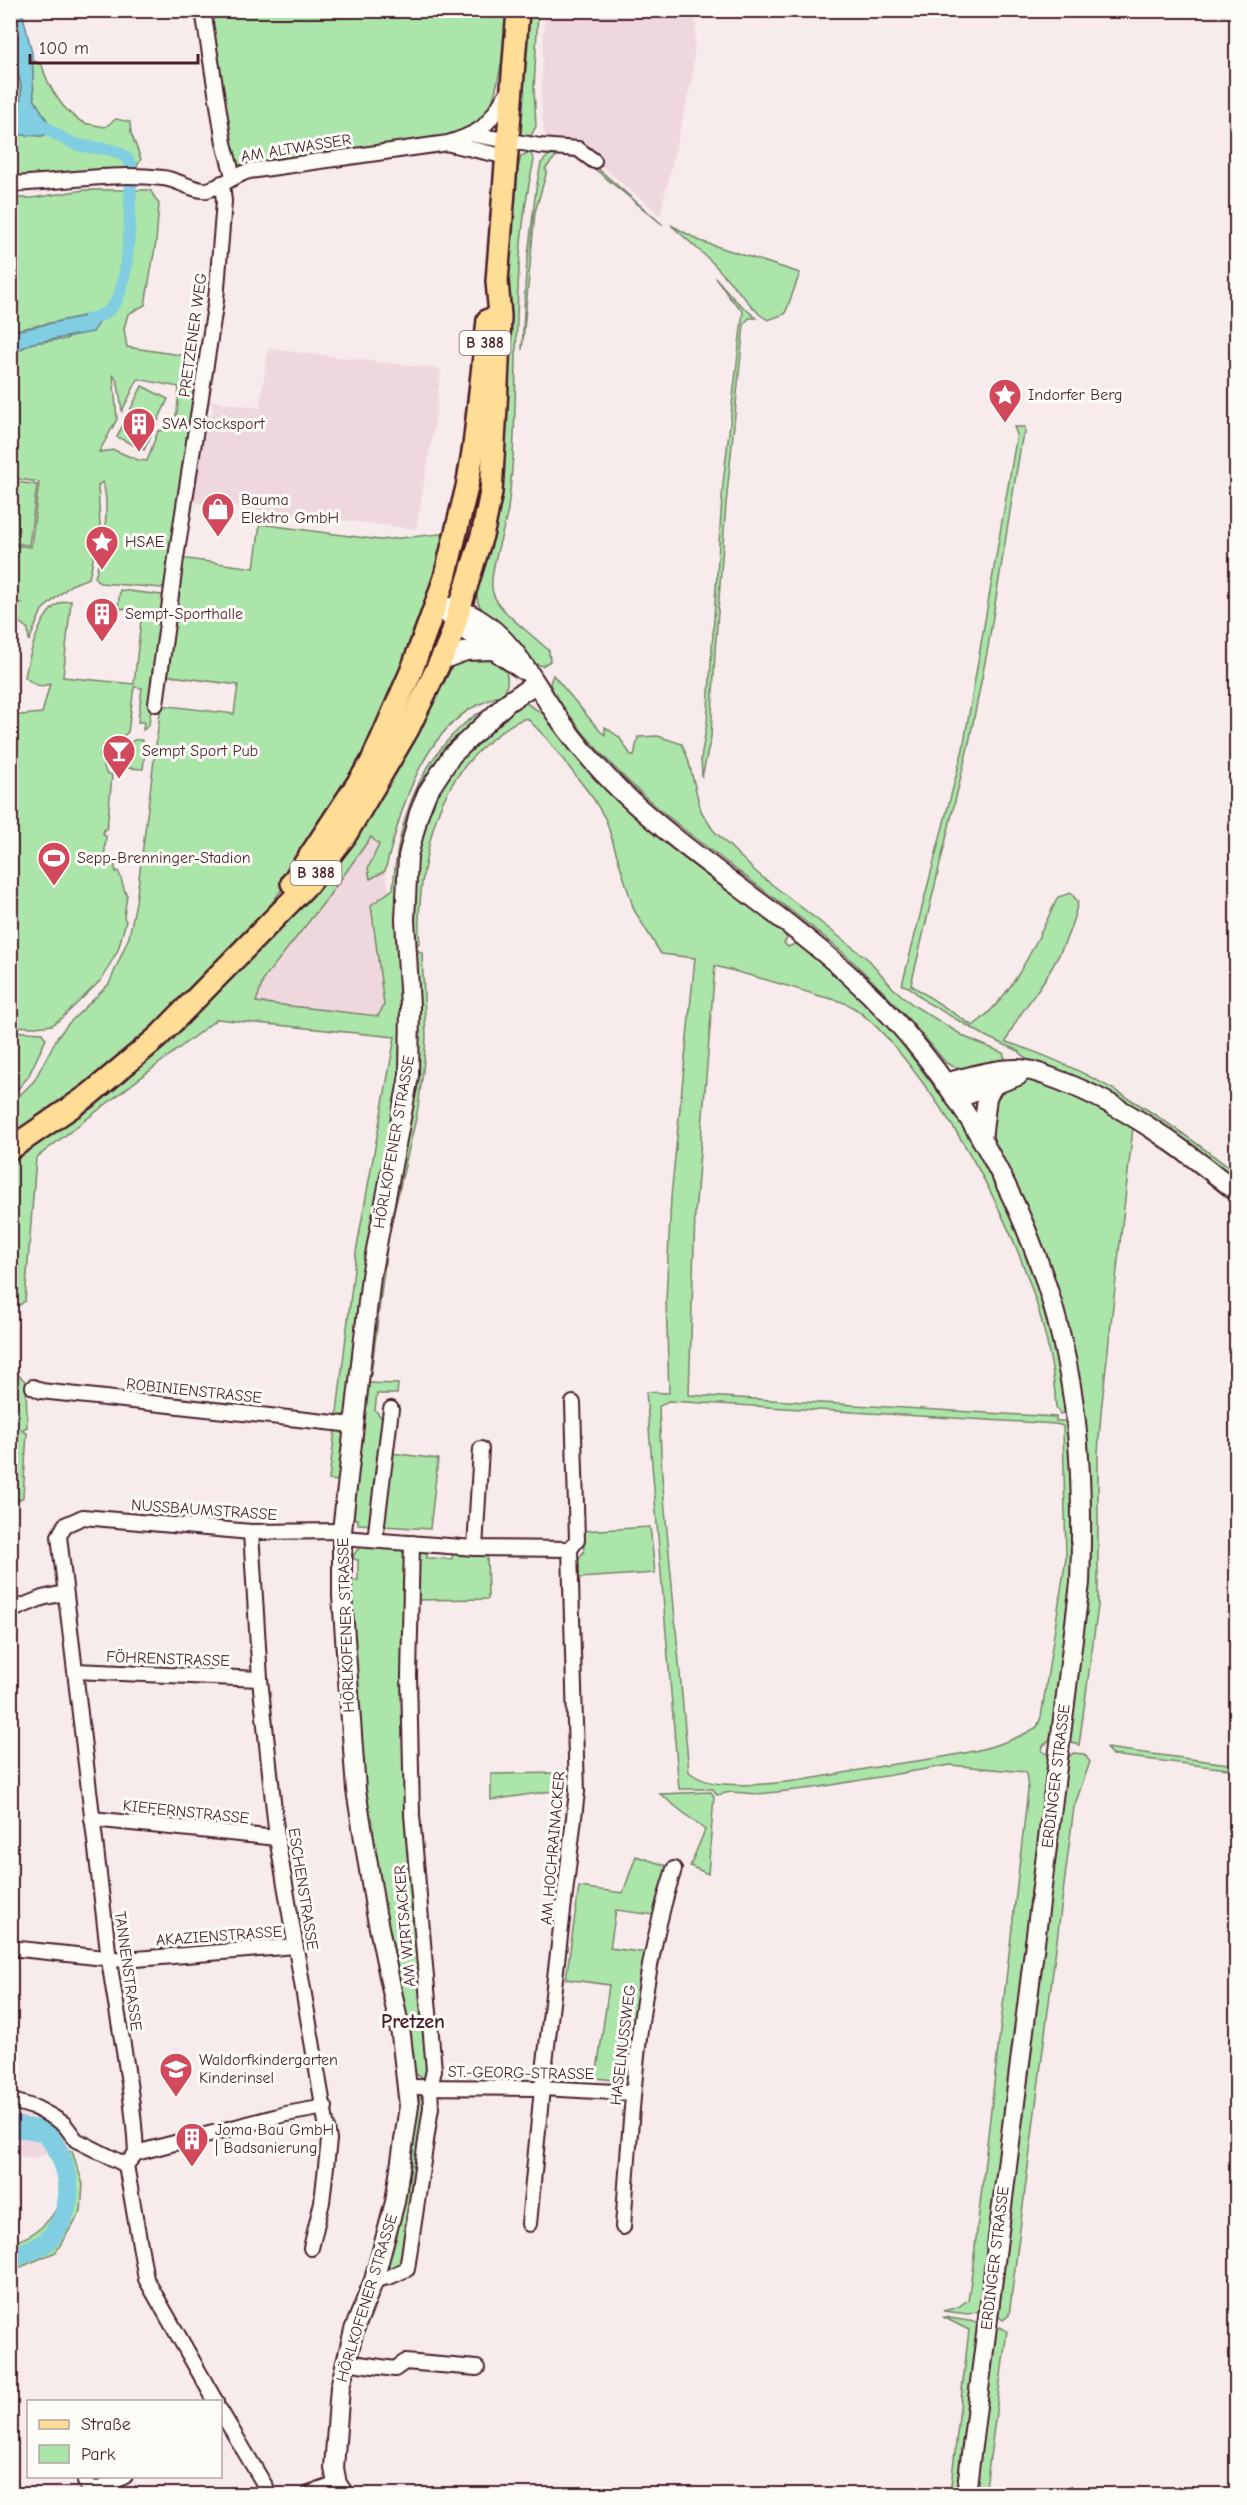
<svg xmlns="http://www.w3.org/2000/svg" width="1247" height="2505" viewBox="0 0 1247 2505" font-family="'Comic Neue',sans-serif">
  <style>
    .built { fill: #efd7de }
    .green { fill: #abe5a9; stroke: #7a826a; stroke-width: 1.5; fill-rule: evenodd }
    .water { fill: #81cde1; stroke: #6b8798; stroke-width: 1.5 }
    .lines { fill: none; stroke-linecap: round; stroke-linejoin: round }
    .canal { stroke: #81cde1; stroke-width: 12 }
    .river { stroke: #81cde1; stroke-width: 20 }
    .street-casing { stroke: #4a1f2b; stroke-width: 18 }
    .secondary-casing { stroke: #4a1f2b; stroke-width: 22 }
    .primary-casing { stroke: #4a1f2b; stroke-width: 26 }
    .street { stroke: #fdfcf7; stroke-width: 14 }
    .secondary { stroke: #fdfcf7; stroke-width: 18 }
    .primary { stroke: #fedd96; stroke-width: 21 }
    .labels { text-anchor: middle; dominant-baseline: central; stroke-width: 6; stroke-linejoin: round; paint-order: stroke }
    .shield { fill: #fdfcf7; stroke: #806168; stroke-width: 1.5 }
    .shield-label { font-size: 15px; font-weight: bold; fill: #4a1f2b }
    .street-label { font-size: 16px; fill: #4a1f2b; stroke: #fdfcf7 }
    .poi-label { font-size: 16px; fill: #4a1f2b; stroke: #fdfcf7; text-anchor: start }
    .quarter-label { font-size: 20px; font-weight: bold; fill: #4a1f2b; stroke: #fdfcf7 }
  </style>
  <rect width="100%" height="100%" fill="#f7ebec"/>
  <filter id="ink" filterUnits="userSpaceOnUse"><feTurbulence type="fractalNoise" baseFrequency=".0167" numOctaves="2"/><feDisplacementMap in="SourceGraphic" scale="12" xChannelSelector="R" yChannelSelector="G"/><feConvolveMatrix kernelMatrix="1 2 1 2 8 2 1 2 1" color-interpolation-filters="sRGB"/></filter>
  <g filter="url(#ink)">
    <g class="built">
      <polygon points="545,11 697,11 692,79 660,215 598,163 578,155 551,153 544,132 541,97"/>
      <polygon points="268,349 441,369 436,415 416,529 191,502 204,414 212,415 213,405 205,404 206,400 260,408"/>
      <polygon points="372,837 379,845 368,868 370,878 385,871 390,893 371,905 384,1005 378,1016 256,1003 264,978 326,900"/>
      <polygon points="10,2113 27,2116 59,2130 72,2151 56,2156 48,2152 35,2159 11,2154"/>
    </g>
    <g class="green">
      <path d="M206,11H509C507,31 497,102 486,116C482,122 474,127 468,132L309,160L242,169L234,163Z"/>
      <polygon points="526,11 538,11 534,89 536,126 530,138 522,138 519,131"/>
      <path d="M32,60L42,65C47,85 63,112 82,122C88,125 98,125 105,127L116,119L130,122L131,133L141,159L136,168L111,172H73L11,178L12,134L42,136L50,132L48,122L34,99Z"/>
      <path d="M10,61H13C21,77 25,95 17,112L11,111Z"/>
      <path d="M530,152L534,160C507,274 523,393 508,509C505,530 487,575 493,593C498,612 535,636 549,651L550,661L542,666L536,664L515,639L485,614L478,603L476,589L503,451L508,268L515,179L521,156Z"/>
      <polygon points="551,153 578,155 595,166 663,225 585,161 570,155 557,155 545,169 547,171 535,212 522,350 526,272 536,189 541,163"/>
      <path d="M84,190H150L159,204L156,242L145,305L128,314L124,329L127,347L201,358L193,384L199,394L167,586L163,588L100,583L95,578C102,548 111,512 103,482L98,485L100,527L89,578L71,585L42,610L29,641L28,629L19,622L11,625V611L21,603L11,604V545L31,547L39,482L11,478V354L32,343L66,339L104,315L93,314L11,331V198H32ZM113,374L118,383L122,411L138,379L179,387L177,412L170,429L158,431L147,461L138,460L114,450L99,452L117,419Z"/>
      <polygon points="671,225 700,241 800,273 785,314 768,320 759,314 712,262"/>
      <polygon points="715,277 734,299 756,318 749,318 744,324 726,504 715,652 711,737 702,777 701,758 707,723 723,484 743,311 730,298"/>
      <polygon points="142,386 168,399 144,450 117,437"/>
      <path d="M1014,427H1025V434L1022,438L988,647L969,743L911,985L973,1026C1014,996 1036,942 1058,897L1071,893L1078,902C1072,928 1060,956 1045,979C1032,1000 1015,1018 1006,1042C1091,1068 1166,1119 1236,1173V1184L1030,1064L1019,1051L989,1038L926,1002L909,987L902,985L963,749L1017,434Z"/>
      <polygon points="11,481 37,485 29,545 11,543"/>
      <polygon points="260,524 380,540 449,533 392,702 322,832 267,910 224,960 116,1063 11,1139 11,1104 34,1081 57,1038 67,1025 109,984 129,937 136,902 161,705 234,714 238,685 164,675 180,558 254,568"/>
      <path d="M120,590L162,595L164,599L149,725L143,730L144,722H138L142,688L134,687L128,732L100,755L106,773L112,775L107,829H104L103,835L106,836L104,861L114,862L116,872L118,871C123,880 122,888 127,895L124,917L126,921L118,950L101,980L62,1018L52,1025L36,1027L11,1026V716L42,713L50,684C39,688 34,685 25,677C29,656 42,598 71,601L63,677L134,684L142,611L118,608Z"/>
      <path d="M474,655C494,660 516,667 504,693C493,699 481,703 470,709C417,744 400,814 385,871L370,879L368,868L379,845L371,837L326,900L264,978L256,1002L378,1016L384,1005L371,905L393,889C397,828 415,768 462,726C470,719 479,710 490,711L417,801L405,1047L340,1481L329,1480L356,1252L395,1037L217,1019L36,1158L25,1301L11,1311V1157L182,1025L418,726L432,707L453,665Z"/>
      <path d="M553,675L600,731L605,735V727L619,737L631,755L634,756L638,737L658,736L682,744L688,759L701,811L713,830L756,872L869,960L893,988L913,1005L965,1037L1003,1053L1006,1060C987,1064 964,1074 946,1063C911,1020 875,980 833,944C745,871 644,813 574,721C565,709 553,697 550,683Z"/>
      <path d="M526,703L545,715L617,798L646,826L782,930L787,939L784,943L788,947L797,943L809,950L861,998L892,1031L952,1110L990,1170L1010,1208L1052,1328L1065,1409L1064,1413L1060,1414L1056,1407C1050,1294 984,1163 917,1075C898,1050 877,1023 851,1006C841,1000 827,998 816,995C783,984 749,975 715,966L695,1214L689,1395L1056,1417V1421H1065L1070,1428L1074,1571L1056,1719L1050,1740L1043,1746L1042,1751L1049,1755L1051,1771L980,2311L968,2314L943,2311L958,2307L968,2300L972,2273L1028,1790L1026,1772L950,1765L814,1788L758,1794L731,1792L717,1795L713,1789H679L646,1392L669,1393L666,1300L671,1197L695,958L661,954L634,910L606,820L593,798L548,740L527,718C514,721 502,731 492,739C443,779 431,823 422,883C420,901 417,924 420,942L417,945L413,943C408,859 417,797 478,736C490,724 506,715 519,705ZM668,1401L1056,1424L1063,1426L1066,1558L1041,1717L1037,1727C993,1754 932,1758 882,1766C830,1775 776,1788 722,1784C709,1783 699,1780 689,1772L662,1476L659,1407Z"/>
      <polygon points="134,740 142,740 146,746 143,769 128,768 128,763 119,761 121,751"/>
      <polygon points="417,950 422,953 426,1038 423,1071 417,1114 388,1238 371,1375 364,1374 384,1222 412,963"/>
      <polygon points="11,1031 42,1033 46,1039 28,1077 11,1097"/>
      <polygon points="1027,1080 1049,1082 1141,1128 1236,1198 1236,1205 1188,1167 1133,1128 1101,1412 1098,1453 1098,1606 1079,1745 1071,1743 1069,1738 1081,1415 988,1120 998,1091 1017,1082"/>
      <polygon points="10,1367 26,1382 27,1427 21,1430 27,1433 23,1497 11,1506"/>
      <polygon points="367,1383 398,1384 397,1394 377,1394 375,1410 386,1423 373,1525 358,1524 358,1519 349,1518"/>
      <polygon points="391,1453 438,1459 430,1529 383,1526"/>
      <polygon points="650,1527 655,1573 579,1578 577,1576 577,1562 584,1551 583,1531"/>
      <path d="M366,1545L400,1548L407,1558L429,2054L427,2078L424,2079L414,2073L366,1829L349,1614L353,1580H358V1560L353,1559C354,1551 358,1547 366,1545Z"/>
      <polygon points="427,1549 427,1558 452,1559 453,1551 487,1552 488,1599 415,1600 418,1553"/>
      <polygon points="1106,1748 1236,1765 1236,1770 1112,1755"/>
      <polygon points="1073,1753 1084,1754 1090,1762 1074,1807 1009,2315 1003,2320 995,2314 1066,1760"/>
      <polygon points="569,1773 569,1786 566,1789 491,1800 491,1774"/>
      <polygon points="711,1792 714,1796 708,1874 690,1866 705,1830 660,1794"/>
      <polygon points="636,1856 667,1866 654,1915 616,1910 610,1948 647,1953 630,2074 621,2081 596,2078 609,1985 566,1979 579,1887 623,1893"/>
      <polygon points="424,2096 426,2098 404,2266 389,2272 385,2268 416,2123 419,2098"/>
      <path d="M48,2151L56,2156L72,2151L83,2184L81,2211L56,2252L11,2271V2243C35,2236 58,2219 61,2192C63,2178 54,2164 48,2151Z"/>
      <polygon points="943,2317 975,2322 979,2328 960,2494 950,2494 969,2330"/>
      <polygon points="1000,2327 1007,2331 985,2494 972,2494 995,2329"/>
    </g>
    <g class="water">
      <path d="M10,11H22L32,53L34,99L48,122L50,132L42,136L11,134V111H17C25,95 21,77 13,61H11Z"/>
      <polygon points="93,314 104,315 93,332 32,343 11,354 11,332"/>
    </g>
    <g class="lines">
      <path class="canal" d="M37,121C49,129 62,140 75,144C95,151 120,143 131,165C130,196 132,283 113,306C107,314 99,316 89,319"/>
      <path class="river" d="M10,2126L45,2131C70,2163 79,2202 51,2237C43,2248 23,2253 10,2258"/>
      <g class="street-casing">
        <g id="street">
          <polyline points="203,10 224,143 233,176"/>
          <polyline points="475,135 540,146 578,149 594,161"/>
          <polyline points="450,144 507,157"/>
          <path d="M10,184C62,182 111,172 163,178C176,179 196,192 207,190C222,187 234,175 249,171L448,143C488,130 487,125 509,90"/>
          <polyline points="156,704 176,558 216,300 224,201 222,183"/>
          <polyline points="33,1387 41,1391 353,1425"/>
          <polyline points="251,1532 260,1679 277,1838 329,2140 322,2202 311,2248"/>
          <polyline points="342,1538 475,1548 570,1549"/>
          <polyline points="375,1540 391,1409"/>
          <polyline points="475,1548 481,1449"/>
          <polyline points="10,1611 42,1598 64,1593"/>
          <polyline points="75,1671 260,1679"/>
          <polyline points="92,1819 277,1838"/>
          <polyline points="10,1948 124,1960 295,1946"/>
          <polyline points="408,2087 542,2088 633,2093"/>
          <polyline points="10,2100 36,2108 51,2116 64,2124 76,2140 126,2165"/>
          <polyline points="136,2153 286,2114 325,2107"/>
          <polyline points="529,2224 542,2088 577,1792 570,1549 577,1540 573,1403"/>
          <path d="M623,2227C632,2107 637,1984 674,1869"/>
          <polyline points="374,2280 389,2277 407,2269 431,2107 430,2088 434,2070 412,1815 409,1675 412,1543"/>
          <polyline points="345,2362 395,2369 405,2362 477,2368"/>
          <path d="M216,2402L146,2279L126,2165L136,2153C133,2087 118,2024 109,1959L59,1536L65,1525L83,1517L251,1532L342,1531"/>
          <polyline points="220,2410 270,2494"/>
          <polyline points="86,2476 85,2482 89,2488 100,2489 125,2476"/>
          <polyline points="309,2494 337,2484"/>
        </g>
      </g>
      <g class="secondary-casing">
        <g id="secondary">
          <path d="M436,604C450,607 464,610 477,618C517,642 535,686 562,723C580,748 601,772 623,793C693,859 775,908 846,972C973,1085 1057,1253 1076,1422C1082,1476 1082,1529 1080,1583L966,2494"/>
          <polyline points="447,614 462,628 523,670"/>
          <polyline points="441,660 466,651 492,650"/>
          <path d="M944,1083C968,1077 992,1069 1017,1069C1032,1069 1047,1076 1061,1081C1126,1106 1182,1148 1236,1191"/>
          <polyline points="956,1099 1018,1076"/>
          <polyline points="982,1140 987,1097 995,1083"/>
          <polyline points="344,2494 337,2484 334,2468 340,2387 354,2330 374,2280 395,2202 409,2106 401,2035 376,1913 356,1790 342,1596 342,1531 371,1276 409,1076 410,1006 405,920 408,856 419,813 427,793 452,755 508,702 535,684"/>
        </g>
      </g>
      <g class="primary-casing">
        <g id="primary">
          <polyline points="292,883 371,763 411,672 436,604 445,577 467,487 474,446 488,320"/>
          <polyline points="10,1149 89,1095 158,1037 307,885 345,836 408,729 449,643 483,532 491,492 496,407 500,316 497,281 518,10"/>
        </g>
      </g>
      <use href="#street" class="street"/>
      <use href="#secondary" class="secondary"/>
      <use href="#primary" class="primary"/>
    </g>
  </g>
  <defs>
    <g id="sight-pin" transform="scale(1.725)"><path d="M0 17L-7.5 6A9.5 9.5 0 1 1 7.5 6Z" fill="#d1495b" stroke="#fdfcf7"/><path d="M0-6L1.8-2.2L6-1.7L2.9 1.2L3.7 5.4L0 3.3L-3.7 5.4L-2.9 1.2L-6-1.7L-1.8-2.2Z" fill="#fff"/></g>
    <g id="building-pin" transform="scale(1.725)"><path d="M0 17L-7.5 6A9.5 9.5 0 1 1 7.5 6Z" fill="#d1495b" stroke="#fdfcf7"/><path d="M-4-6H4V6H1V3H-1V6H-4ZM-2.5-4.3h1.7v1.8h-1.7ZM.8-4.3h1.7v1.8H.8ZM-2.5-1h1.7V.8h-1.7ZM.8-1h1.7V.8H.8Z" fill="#fff"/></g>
    <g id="shop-pin" transform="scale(1.725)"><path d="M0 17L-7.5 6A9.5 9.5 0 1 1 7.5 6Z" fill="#d1495b" stroke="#fdfcf7"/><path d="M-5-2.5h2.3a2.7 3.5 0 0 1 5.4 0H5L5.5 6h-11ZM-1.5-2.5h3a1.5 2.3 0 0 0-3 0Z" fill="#fff"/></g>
    <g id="bar-pin" transform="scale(1.725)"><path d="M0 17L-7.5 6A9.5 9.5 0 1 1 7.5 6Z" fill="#d1495b" stroke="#fdfcf7"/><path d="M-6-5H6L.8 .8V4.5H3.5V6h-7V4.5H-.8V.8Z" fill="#fff"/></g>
    <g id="stadium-pin" transform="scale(1.725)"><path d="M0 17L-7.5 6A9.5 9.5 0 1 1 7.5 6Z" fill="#d1495b" stroke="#fdfcf7"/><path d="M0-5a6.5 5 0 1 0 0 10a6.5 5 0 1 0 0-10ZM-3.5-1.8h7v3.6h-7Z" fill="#fff"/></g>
    <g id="school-pin" transform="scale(1.725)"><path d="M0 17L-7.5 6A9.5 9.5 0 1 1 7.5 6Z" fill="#d1495b" stroke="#fdfcf7"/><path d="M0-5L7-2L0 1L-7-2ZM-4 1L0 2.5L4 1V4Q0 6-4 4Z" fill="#fff"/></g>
  </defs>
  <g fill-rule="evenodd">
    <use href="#sight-pin" x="1005" y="395"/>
    <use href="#building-pin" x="139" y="424"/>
    <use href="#shop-pin" x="218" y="509"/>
    <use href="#sight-pin" x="102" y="542"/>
    <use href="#building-pin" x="102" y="614"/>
    <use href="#bar-pin" x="119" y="751"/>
    <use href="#stadium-pin" x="54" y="858"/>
    <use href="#school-pin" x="176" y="2069"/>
    <use href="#building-pin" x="192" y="2139"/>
  </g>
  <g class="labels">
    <g class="shield">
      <rect x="459.5" y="331" width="51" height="24" rx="4.5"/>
      <rect x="290.5" y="861" width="51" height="24" rx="4.5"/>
    </g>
    <g class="shield-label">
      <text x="485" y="343">B 388</text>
      <text x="316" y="873">B 388</text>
    </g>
    <g class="street-label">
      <text transform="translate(296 148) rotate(-9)">AM ALTWASSER</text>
      <text transform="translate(193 335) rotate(-82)">PRETZENER WEG</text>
      <text transform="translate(394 1142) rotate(-80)">HÖRLKOFENER STRASSE</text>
      <text transform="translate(194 1391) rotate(6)">ROBINIENSTRASSE</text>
      <text transform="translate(204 1510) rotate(4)">NUSSBAUMSTRASSE</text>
      <text transform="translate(346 1625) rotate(-92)">HÖRLKOFENER STRASSE</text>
      <text transform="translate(168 1659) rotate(2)">FÖHRENSTRASSE</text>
      <text transform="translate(1056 1776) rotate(-83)">ERDINGER STRASSE</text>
      <text transform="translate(186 1812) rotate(6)">KIEFERNSTRASSE</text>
      <text transform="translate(553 1848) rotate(-85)">AM HOCHRAINACKER</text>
      <text transform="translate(303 1889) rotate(81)">ESCHENSTRASSE</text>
      <text transform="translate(405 1926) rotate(-95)">AM WIRTSACKER</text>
      <text transform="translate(219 1936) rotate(-4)">AKAZIENSTRASSE</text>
      <text transform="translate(128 1971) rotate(82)">TANNENSTRASSE</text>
      <text transform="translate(623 2045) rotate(-83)">HASELNUSSWEG</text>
      <text transform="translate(521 2073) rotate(1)">ST.-GEORG-STRASSE</text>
      <text transform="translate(995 2258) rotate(-83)">ERDINGER STRASSE</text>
      <text transform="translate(367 2298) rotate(-73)">HÖRLKOFENER STRASSE</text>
    </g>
    <g class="poi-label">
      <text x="1028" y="395">Indorfer Berg</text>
      <text x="162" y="424">SVA Stocksport</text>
      <text x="241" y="500">Bauma<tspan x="241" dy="18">Elektro GmbH</tspan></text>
      <text x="125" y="542">HSAE</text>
      <text x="125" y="614">Sempt-Sporthalle</text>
      <text x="142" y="751">Sempt Sport Pub</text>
      <text x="77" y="858">Sepp-Brenninger-Stadion</text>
      <text x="199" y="2060">Waldorfkindergarten<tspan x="199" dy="18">Kinderinsel</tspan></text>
      <text x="215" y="2130">Joma Bau GmbH<tspan x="215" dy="18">| Badsanierung</tspan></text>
    </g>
    <g class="quarter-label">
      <text x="413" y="2021">Pretzen</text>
    </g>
  </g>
  <rect width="1247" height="2505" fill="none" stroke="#fdfcf7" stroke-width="36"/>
  <rect x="18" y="18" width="1211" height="2469" fill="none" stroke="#4a1f2b" stroke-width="2" filter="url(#ink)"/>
  <rect x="27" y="2400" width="195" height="78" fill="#fdfcf7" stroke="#b5a4a5" stroke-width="1.5"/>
  <rect x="39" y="2420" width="30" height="9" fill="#fedd96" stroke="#b5a4a5" stroke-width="1.5"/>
  <text x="81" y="2430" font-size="18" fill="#4a1f2b">Straße</text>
  <rect x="39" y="2445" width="30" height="18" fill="#abe5a9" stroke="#b5a4a5" stroke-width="1.5"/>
  <text x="81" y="2460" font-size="18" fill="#4a1f2b">Park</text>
  <path d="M30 54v9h168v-9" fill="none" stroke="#4a1f2b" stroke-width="3"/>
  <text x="39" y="54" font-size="18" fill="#4a1f2b" stroke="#fdfcf7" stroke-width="4.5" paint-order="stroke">100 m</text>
</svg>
